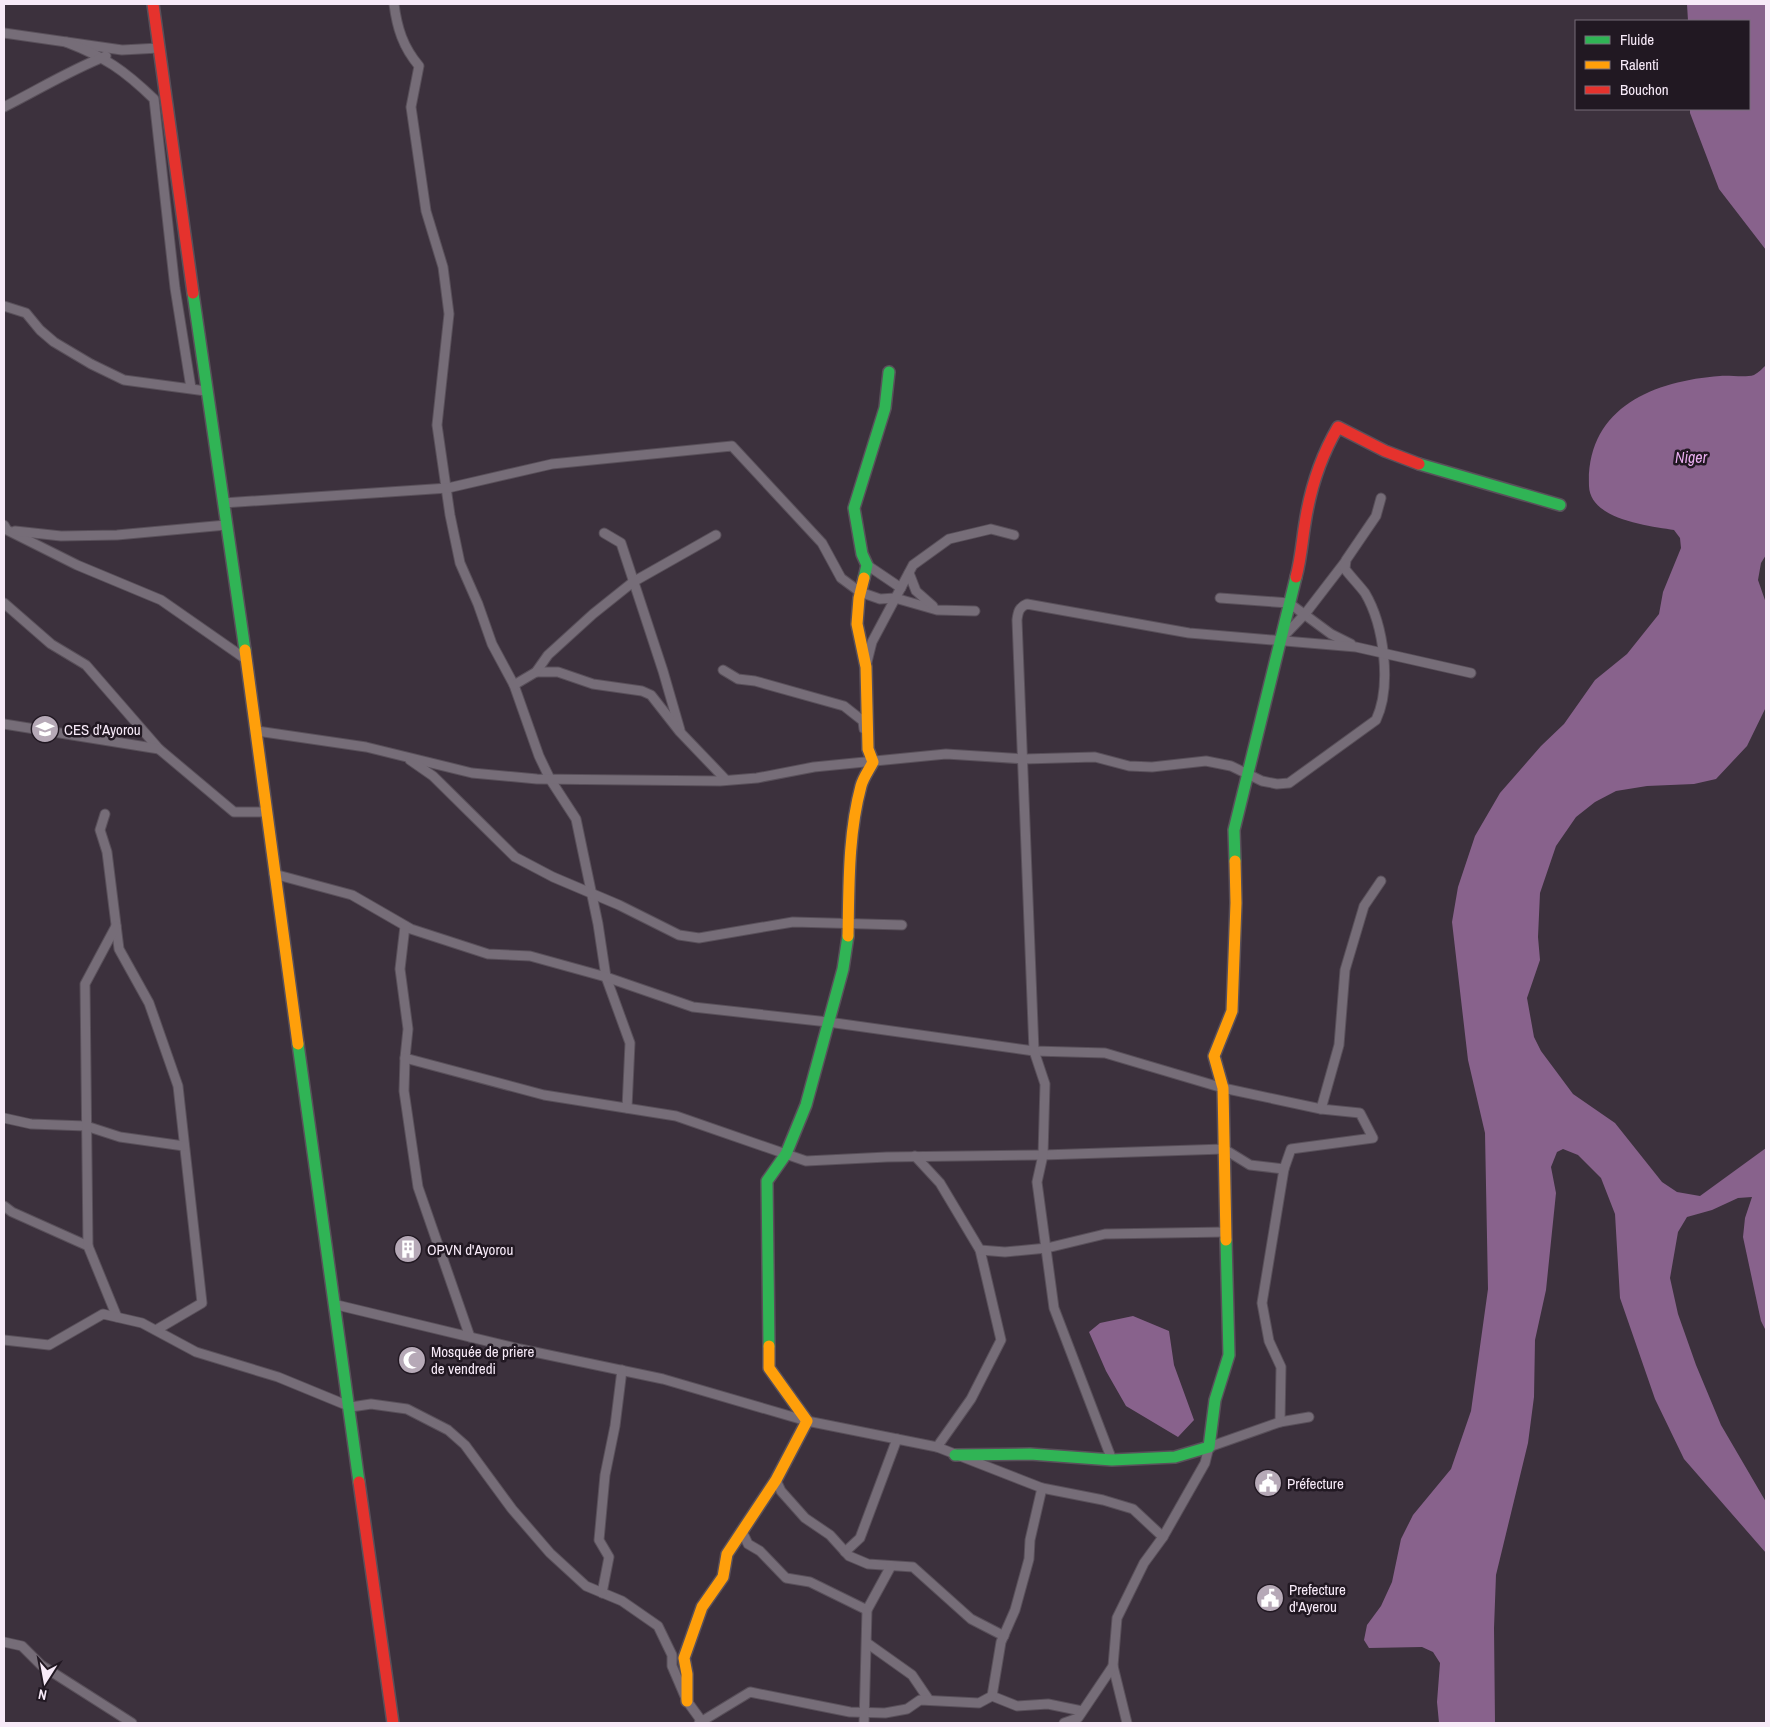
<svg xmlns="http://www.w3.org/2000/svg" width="1770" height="1727" viewBox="0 0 1770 1727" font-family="'Archivo Narrow',sans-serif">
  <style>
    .water { fill: #88628c }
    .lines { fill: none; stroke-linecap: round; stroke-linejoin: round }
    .street-casing { stroke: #59505a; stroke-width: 11 }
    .fast-casing { stroke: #59505a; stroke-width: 14 }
    .slow-casing { stroke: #59505a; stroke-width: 14 }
    .jam-casing { stroke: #59505a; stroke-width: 14 }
    .street { stroke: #766d78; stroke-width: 9 }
    .fast { stroke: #30b455; stroke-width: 11 }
    .slow { stroke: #ff9f0a; stroke-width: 11 }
    .jam { stroke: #e5322d; stroke-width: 11 }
    .labels { text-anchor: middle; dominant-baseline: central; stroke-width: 5; stroke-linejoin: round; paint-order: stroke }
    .poi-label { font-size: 15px; fill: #f7eaf8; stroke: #211822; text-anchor: start }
    .water-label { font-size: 16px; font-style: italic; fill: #eaaef0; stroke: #211822 }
  </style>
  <rect width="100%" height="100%" fill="#3c313d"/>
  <g class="water">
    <polygon points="1687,4 1766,4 1766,250 1719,189 1690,113 1690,109 1749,109 1749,21 1688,21"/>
    <path d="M1766,365V555L1761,563L1758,580L1766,603V707L1747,746L1716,779L1694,784L1647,786L1616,791L1595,802L1576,817L1556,846L1540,893L1538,937L1540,960L1527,998L1534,1037L1541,1051L1573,1094L1615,1123L1662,1182L1677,1192L1700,1196L1766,1148V1331L1761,1321L1743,1237L1745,1218L1752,1197L1738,1198L1712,1210L1687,1217L1678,1232L1670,1278L1678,1314L1696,1365L1721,1425L1766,1502V1553L1684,1459L1655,1399L1620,1298L1615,1214L1601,1178L1578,1155L1563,1149L1557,1152L1551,1167L1556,1193L1546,1290L1535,1340L1534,1397L1528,1443L1496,1575L1494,1628L1495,1723H1439L1437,1702L1440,1663L1433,1652L1422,1647L1369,1648L1364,1640L1367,1625L1381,1606L1392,1582L1401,1539L1413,1515L1451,1469L1471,1411L1488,1289L1485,1133L1468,1060L1452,922L1458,887L1475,836L1500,793L1541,746L1564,724L1595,680L1627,654L1659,614L1663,592L1681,548L1680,538L1674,530C1650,526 1590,520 1589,486C1586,408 1653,381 1720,376C1730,375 1745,378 1754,375C1758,373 1763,368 1766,365Z"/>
    <polygon points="1133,1316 1169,1331 1174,1365 1194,1420 1178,1437 1126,1406 1106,1371 1089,1332 1100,1323"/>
  </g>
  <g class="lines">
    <g class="street-casing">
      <g id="street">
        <path d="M394,4C397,28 403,47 419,66L411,107L426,211L443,267L449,314L437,425L450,515L460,563L478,604L492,644L514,685L539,756L550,779L576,819L598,924L606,977L630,1043L627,1108"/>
        <polyline points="4,33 122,50 159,48"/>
        <path d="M66,42C105,57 124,70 154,99L175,288L191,388"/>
        <path d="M4,107C38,90 70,70 106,56"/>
        <polyline points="4,306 26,313 40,330 54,342 91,364 124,380 206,391"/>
        <polyline points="223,503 448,488 552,464 732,446 822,543 841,578 860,592 880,599 895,598 937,610 975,611"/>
        <polyline points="4,525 7,530 77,565 161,600 247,660"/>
        <polyline points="15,531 61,536 117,535 226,525"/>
        <polyline points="604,533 621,543 663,671 680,730"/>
        <polyline points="867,565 901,588"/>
        <polyline points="909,573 916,591 933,606"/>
        <polyline points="1220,598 1289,603 1331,634 1351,644"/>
        <polyline points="4,603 51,644 86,665 159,749 234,812 267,812"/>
        <polyline points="1282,638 1305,614 1345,562"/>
        <polyline points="867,662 872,642 913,565 949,539 991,529 1014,535"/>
        <polyline points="723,670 738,679 755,681 844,706 863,721 864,729"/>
        <polyline points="536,672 558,672 593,684 642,691 651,695 680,732 726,780"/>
        <polyline points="514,685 536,672 548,655 593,614 633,582 716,535"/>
        <polyline points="4,724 159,749"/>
        <path d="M257,731L366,747L472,773L537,779L720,781L757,778L814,767L946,754L1024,759L1095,757L1129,766L1152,767L1206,761L1231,766L1262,781L1277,784L1289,783L1376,720C1392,686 1384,625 1365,593C1359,585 1351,577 1345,569L1346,560L1376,516L1381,498"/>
        <polyline points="410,760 433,776 515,857 553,877 619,905 679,935 699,938 793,922 902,925"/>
        <polyline points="105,814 100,830 107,852 119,949 149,1003 178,1086 202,1303 156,1330"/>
        <polyline points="274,874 352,895 411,929 488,954 530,956 606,977 693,1007 828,1022 1034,1051 1105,1053 1223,1088 1321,1109"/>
        <polyline points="405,926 400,969 408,1029 405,1058 544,1095 676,1116 806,1161 887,1157 1043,1155 1224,1149 1250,1165 1284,1169"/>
        <polyline points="405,1058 404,1091 418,1187 470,1337"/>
        <polyline points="4,1118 31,1124 86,1126 120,1137 184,1146"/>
        <polyline points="915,1156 940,1183 980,1250 1001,1340 971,1399 937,1447"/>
        <polyline points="4,1206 12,1212 88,1246 117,1317"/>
        <polyline points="88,1246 85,984 116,926"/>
        <polyline points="980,1250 1005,1252 1047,1248 1105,1234 1226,1232"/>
        <polyline points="337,1305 520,1349 663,1379 807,1421 937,1447 1042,1488 1103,1500 1133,1509 1163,1537"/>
        <polyline points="4,1340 49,1345 103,1314 142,1323 196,1352 278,1377 351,1407 371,1404 407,1409 448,1430 465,1445 512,1509 550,1553 586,1586 622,1601 658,1626 672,1655 672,1666 687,1701 703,1723"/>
        <polyline points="1280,1422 1281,1367 1269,1341 1262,1303 1284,1169 1291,1149 1373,1138 1360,1113 1321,1109 1339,1045 1345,970 1364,906 1381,881"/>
        <path d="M1112,1460L1054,1308L1037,1182L1043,1155L1045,1084L1034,1051L1017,620C1018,612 1019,607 1027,604L1189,633L1356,647L1471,673"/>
        <polyline points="776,1480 781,1491 805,1518 830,1535 849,1556 868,1564 913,1567 971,1619 1004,1636"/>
        <polyline points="1042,1488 1030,1540 1029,1559 1015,1610 1001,1642 992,1696 1017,1706 1048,1704 1082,1711"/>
        <polyline points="742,1531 748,1544 760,1551 786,1578 810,1582 867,1610"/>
        <polyline points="845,1552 860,1538 897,1439"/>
        <polyline points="602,1593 609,1557 599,1540 605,1475 615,1426 622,1370"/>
        <polyline points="4,1642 22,1646 41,1665 132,1723"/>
        <polyline points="867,1643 912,1675 929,1700"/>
        <polyline points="1113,1666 1127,1723"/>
        <polyline points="699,1723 750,1692 850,1712 885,1713 907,1709 920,1700 979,1703 992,1696"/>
        <polyline points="864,1723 867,1610 891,1566"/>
        <polyline points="1064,1723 1078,1718 1113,1666 1117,1618 1144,1563 1163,1537 1205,1463 1209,1447 1280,1422 1309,1417"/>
      </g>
    </g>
    <g class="fast-casing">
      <g id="fast">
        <polyline points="193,293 245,650"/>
        <polyline points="1419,464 1560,505"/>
        <polyline points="864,578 867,565 862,554 854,508 885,408 889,372"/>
        <polyline points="1235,861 1234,830 1296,577"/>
        <polyline points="298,1044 359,1482"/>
        <polyline points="769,1346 767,1181 786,1154 806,1105 843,969 848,936"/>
        <polyline points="955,1455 1030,1454 1112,1460 1175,1457 1209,1447 1215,1400 1229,1355 1226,1240"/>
      </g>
    </g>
    <g class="slow-casing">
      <g id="slow">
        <polyline points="245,650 298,1044"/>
        <path d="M848,936C849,887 848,834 861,786C863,778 869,770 873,762L868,749L866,667L857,624L859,598L864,578"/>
        <polyline points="1226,1240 1223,1088 1214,1056 1232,1011 1236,903 1235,861"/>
        <polyline points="687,1701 687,1674 684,1658 702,1607 723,1577 727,1554 776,1480 807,1421 769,1368 769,1346"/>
      </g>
    </g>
    <g class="jam-casing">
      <g id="jam">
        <polyline points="153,4 193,293"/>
        <path d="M1296,577C1301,559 1302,541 1305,523C1310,490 1321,456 1338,427L1385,451L1419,464"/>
        <polyline points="359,1482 393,1723"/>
      </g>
    </g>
    <use href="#street" class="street"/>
    <use href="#fast" class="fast"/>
    <use href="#slow" class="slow"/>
    <use href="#jam" class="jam"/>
  </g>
  <defs>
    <g id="school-disc" transform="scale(1.4375)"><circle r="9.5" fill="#b6a9b7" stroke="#211822"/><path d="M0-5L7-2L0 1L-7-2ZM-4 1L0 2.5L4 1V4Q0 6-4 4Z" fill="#fff"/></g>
    <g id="building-disc" transform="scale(1.4375)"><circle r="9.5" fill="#b6a9b7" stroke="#211822"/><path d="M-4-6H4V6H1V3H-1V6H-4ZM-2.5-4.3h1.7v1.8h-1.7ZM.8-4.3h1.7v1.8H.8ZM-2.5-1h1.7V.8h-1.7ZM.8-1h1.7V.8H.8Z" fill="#fff"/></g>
    <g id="mosque-disc" transform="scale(1.4375)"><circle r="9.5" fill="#b6a9b7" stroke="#211822"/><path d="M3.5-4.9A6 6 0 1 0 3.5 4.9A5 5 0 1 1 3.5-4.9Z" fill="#fff"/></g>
    <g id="civic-disc" transform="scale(1.4375)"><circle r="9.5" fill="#b6a9b7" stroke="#211822"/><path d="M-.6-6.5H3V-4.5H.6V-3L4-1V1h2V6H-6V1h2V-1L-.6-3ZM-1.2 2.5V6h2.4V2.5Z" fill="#fff"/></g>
  </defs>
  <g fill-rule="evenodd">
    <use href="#school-disc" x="45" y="729"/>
    <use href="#building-disc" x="408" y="1249"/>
    <use href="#mosque-disc" x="412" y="1360"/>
    <use href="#civic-disc" x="1268" y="1483"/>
    <use href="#civic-disc" x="1270" y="1598"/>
  </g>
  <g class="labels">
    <g class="poi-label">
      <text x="64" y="729">CES d'Ayorou</text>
      <text x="427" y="1249">OPVN d'Ayorou</text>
      <text x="431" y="1351">Mosquée de priere<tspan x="431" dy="17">de vendredi</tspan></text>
      <text x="1287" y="1483">Préfecture</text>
      <text x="1289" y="1589">Prefecture<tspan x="1289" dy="17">d'Ayerou</tspan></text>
    </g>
    <g class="water-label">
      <text x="1691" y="457">Niger</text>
    </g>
  </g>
  <rect width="1770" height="1727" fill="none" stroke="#f7eaf8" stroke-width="10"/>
  <rect x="1575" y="20" width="175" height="90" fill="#211822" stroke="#776c78"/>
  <rect x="1585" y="36" width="25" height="8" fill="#30b455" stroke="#776c78"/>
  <text x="1620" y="45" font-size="15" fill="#f7eaf8">Fluide</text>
  <rect x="1585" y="61" width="25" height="8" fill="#ff9f0a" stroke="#776c78"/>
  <text x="1620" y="70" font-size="15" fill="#f7eaf8">Ralenti</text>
  <rect x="1585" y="86" width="25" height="8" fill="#e5322d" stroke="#776c78"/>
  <text x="1620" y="95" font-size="15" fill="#f7eaf8">Bouchon</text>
  <g transform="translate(45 1682) rotate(191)" stroke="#211822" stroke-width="4" paint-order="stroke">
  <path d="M0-4L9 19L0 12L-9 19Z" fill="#f7eaf8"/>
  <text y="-8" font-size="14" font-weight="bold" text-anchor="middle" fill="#f7eaf8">N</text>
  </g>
</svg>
